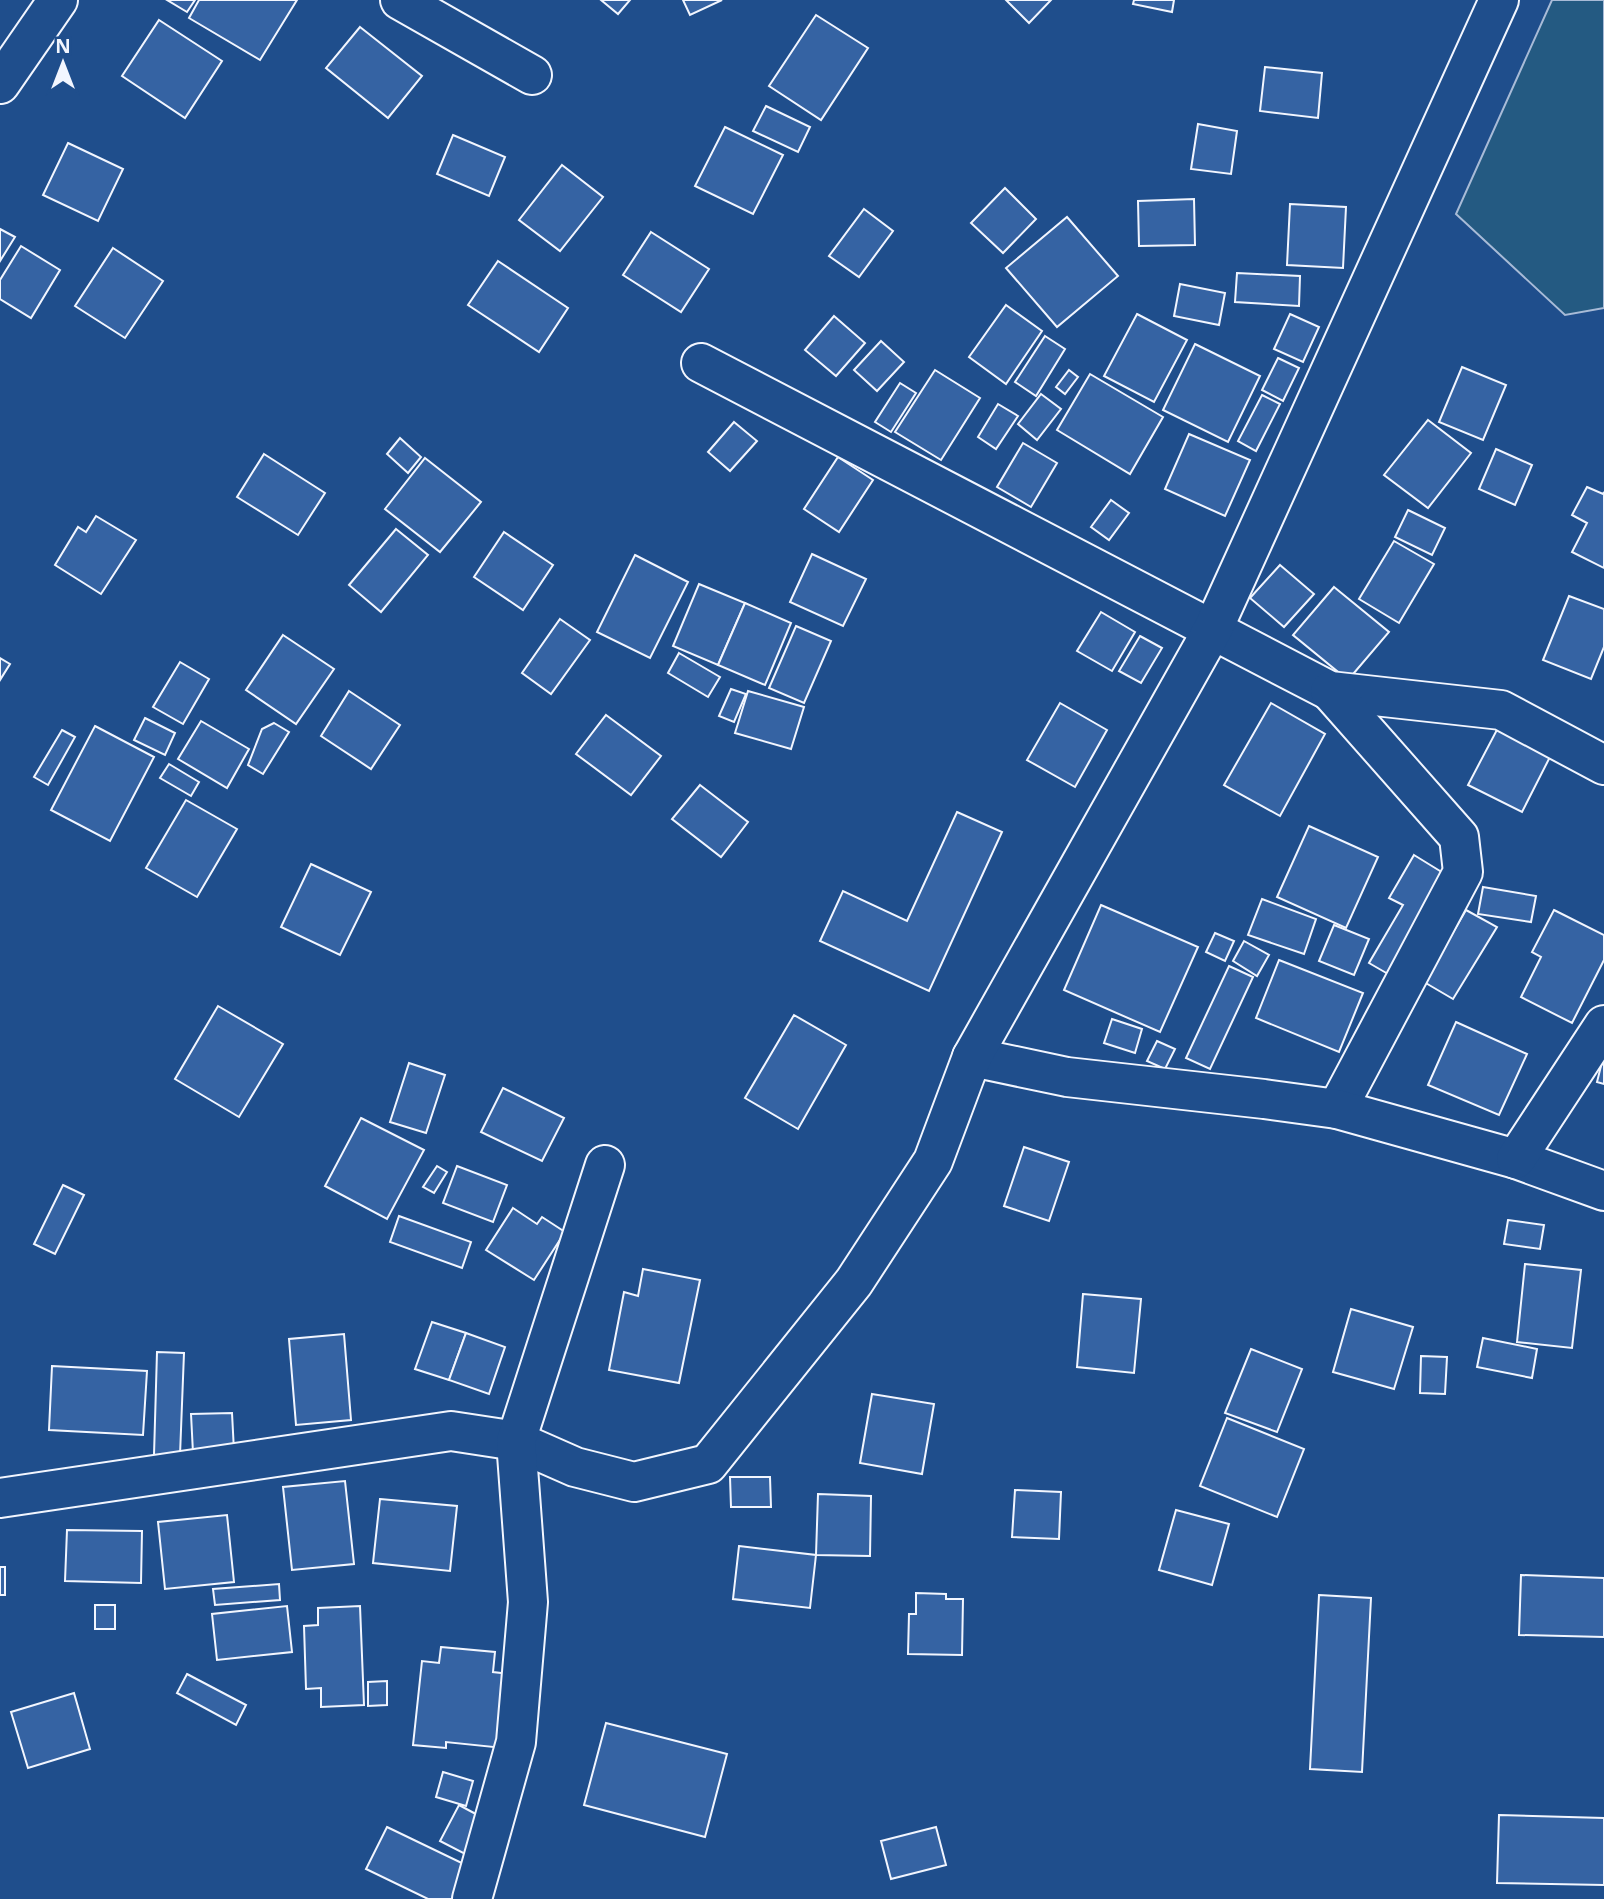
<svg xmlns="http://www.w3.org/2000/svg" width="1604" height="1899" viewBox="0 0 1604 1899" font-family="'Noto Sans',sans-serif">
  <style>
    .green { fill: #245a82; stroke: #a8bbd7; stroke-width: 2 }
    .building { fill: #3563a3; stroke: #f2f6ff; stroke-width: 2 }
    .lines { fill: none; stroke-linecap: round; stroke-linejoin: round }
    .minor-casing { stroke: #f2f6ff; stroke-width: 42 }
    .minor { stroke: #1f4e8c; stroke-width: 38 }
  </style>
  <rect width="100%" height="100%" fill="#1f4e8c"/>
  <polygon class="green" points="1552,0 1604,0 1604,308 1565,315 1456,214"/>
  <g class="building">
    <polygon points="167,0 195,0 187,12"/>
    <polygon points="199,0 297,0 260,60 189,18"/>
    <polygon points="601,0 630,0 618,14"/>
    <polygon points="683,0 722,0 690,15"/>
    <polygon points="1006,0 1051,0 1029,23"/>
    <polygon points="1134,0 1174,0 1172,12 1133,4"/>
    <polygon points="816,15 868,48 821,120 769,86"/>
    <polygon points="159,20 222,61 185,118 122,76"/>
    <polygon points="360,27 422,76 388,118 326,68"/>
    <polygon points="1265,67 1322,73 1318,118 1260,111"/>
    <polygon points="766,106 810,127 798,152 753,131"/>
    <polygon points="1198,124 1237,131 1231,174 1191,169"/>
    <polygon points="725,127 783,155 753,214 695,186"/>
    <polygon points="453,135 505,157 489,196 437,174"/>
    <polygon points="68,143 123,169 98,221 43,195"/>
    <polygon points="562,165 603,197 560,251 519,220"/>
    <polygon points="1005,188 1036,219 1003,253 971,223"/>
    <polygon points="1194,199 1195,245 1139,246 1138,201"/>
    <polygon points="1290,204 1346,207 1343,268 1287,265"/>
    <polygon points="864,209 893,231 859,277 829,256"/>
    <polygon points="1067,217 1118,276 1057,327 1006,268"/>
    <polygon points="0,229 15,237 0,261"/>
    <polygon points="651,232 709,269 681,312 623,275"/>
    <polygon points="21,246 60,270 31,318 0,299 0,280"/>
    <polygon points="113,248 163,281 125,338 75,306"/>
    <polygon points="498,261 568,308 539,352 468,305"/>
    <polygon points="1237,273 1300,276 1299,306 1235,302"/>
    <polygon points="1180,284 1225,293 1219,325 1174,316"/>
    <polygon points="1006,305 1042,331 1006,384 969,357"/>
    <polygon points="1137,314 1187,340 1154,402 1104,376"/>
    <polygon points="1290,314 1319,327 1303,362 1274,349"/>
    <polygon points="834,316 865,343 836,376 805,350"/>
    <polygon points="1045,336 1065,349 1036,396 1015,382"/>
    <polygon points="881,341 904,362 877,391 854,370"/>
    <polygon points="1195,344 1260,376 1228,442 1163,410"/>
    <polygon points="1278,358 1299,368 1283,401 1262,390"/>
    <polygon points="1462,367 1506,385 1483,440 1439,422"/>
    <polygon points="935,370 980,398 941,460 895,432"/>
    <polygon points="1069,370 1078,377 1065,394 1056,387"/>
    <polygon points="1090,374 1163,417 1130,474 1057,430"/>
    <polygon points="900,383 916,393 891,432 875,422"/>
    <polygon points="1041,394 1061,409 1037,440 1018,424"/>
    <polygon points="1262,395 1280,404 1256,451 1238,441"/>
    <polygon points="998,404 1018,416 996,449 978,437"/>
    <polygon points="1428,420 1471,453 1428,508 1384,475"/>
    <polygon points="734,422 757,441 730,471 708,452"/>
    <polygon points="1189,434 1250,460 1225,516 1165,489"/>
    <polygon points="400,438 421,457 408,473 387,454"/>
    <polygon points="1023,443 1057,463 1031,507 997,487"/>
    <polygon points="1496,449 1532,465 1515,505 1479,489"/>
    <polygon points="264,454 325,493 298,535 237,497"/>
    <polygon points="838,457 873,480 839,532 804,509"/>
    <polygon points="425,458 481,502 440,552 385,509"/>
    <polygon points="1587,487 1603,494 1604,492 1604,568 1572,552 1587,523 1572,515"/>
    <polygon points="1111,500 1129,513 1109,540 1091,527"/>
    <polygon points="1408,510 1445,528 1432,555 1395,537"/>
    <polygon points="96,516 136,540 101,594 55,565 78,527 86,532"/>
    <polygon points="396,529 428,555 381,612 349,585"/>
    <polygon points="504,532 553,565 523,610 474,577"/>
    <polygon points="1394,541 1434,564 1399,623 1359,599"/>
    <polygon points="812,554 866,579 843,626 790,602"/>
    <polygon points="635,555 688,582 650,658 597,632"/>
    <polygon points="1280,565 1314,594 1284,627 1250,598"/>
    <polygon points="699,584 745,603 718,665 673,646"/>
    <polygon points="1334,587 1389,632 1348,680 1293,635"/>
    <polygon points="1569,596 1604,609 1604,647 1591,679 1543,660"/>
    <polygon points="745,603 791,623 765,685 718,665"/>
    <polygon points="1101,612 1135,632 1112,671 1077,651"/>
    <polygon points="560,619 590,640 551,694 522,673"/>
    <polygon points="796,626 831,641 804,703 769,688"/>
    <polygon points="283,635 334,669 296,724 246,690"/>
    <polygon points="1140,636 1162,648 1141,683 1119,671"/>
    <polygon points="679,653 720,677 708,697 668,673"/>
    <polygon points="0,658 10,664 0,680"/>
    <polygon points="180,662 209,679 183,724 153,707"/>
    <polygon points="731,689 746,694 734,722 719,716"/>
    <polygon points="349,691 400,725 371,769 321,736"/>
    <polygon points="748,691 804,707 791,749 735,733"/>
    <polygon points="1060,703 1107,730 1075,787 1027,760"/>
    <polygon points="1271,703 1325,734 1280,816 1224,785"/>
    <polygon points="606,715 661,756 631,795 576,754"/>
    <polygon points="145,718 175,733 165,755 134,740"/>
    <polygon points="201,721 249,749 227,788 178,759"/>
    <polygon points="274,723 289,732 263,774 248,765 262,729"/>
    <polygon points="1500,724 1553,751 1522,812 1468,785"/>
    <polygon points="95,726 154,757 110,841 51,810"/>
    <polygon points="62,730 75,737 48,785 34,777"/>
    <polygon points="169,764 199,782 191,796 160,778"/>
    <polygon points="700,785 748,822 721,857 672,819"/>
    <polygon points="186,800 237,829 197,897 146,868"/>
    <polygon points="957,812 1002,832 929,991 820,941 843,891 907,921"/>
    <polygon points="1309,826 1378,857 1346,928 1277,897"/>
    <polygon points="1414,855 1453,879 1395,978 1369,963 1403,905 1389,898"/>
    <polygon points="311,864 371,892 340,955 281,927"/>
    <polygon points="1483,887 1536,896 1531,922 1478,914"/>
    <polygon points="1262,899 1316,919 1304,954 1248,935"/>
    <polygon points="1101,905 1198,947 1160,1032 1064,990"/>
    <polygon points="1466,910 1497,927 1453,999 1424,982"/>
    <polygon points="1554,910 1604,935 1604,960 1572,1023 1521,997 1541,957 1532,952"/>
    <polygon points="1334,925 1369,939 1354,975 1319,961"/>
    <polygon points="1215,933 1234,941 1225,961 1206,952"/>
    <polygon points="1244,941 1269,955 1257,976 1233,961"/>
    <polygon points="1279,960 1363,993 1339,1052 1256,1018"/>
    <polygon points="1229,966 1253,977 1210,1069 1186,1058"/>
    <polygon points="218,1006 283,1044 239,1117 175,1079"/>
    <polygon points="794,1015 846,1045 798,1129 745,1098"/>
    <polygon points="1112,1019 1142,1029 1135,1053 1104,1043"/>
    <polygon points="1456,1022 1527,1054 1499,1115 1428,1085"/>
    <polygon points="1157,1041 1175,1049 1165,1069 1147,1061"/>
    <polygon points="1604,1054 1604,1084 1597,1082"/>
    <polygon points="409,1063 445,1075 426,1133 390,1122"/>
    <polygon points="503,1088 564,1118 542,1161 481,1132"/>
    <polygon points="361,1118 424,1150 387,1219 325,1186"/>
    <polygon points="1024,1147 1069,1162 1049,1221 1004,1206"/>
    <polygon points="437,1166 447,1172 434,1193 423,1187"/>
    <polygon points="457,1166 507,1185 493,1222 443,1203"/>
    <polygon points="63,1185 84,1195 55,1254 34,1244"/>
    <polygon points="513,1208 537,1224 542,1217 565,1232 534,1280 486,1250"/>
    <polygon points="399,1216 471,1242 462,1268 390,1242"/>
    <polygon points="1508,1220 1544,1225 1540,1249 1504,1244"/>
    <polygon points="1525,1264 1581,1270 1572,1348 1517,1342"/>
    <polygon points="643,1269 700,1280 679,1383 609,1370 624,1292 638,1296"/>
    <polygon points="1083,1294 1141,1299 1134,1373 1077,1367"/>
    <polygon points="1351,1309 1413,1327 1394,1389 1333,1372"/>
    <polygon points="432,1322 466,1333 449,1380 415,1369"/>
    <polygon points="466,1333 505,1347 489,1394 449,1380"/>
    <polygon points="344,1334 351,1420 296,1425 289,1339"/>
    <polygon points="1483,1338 1537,1349 1532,1378 1477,1367"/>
    <polygon points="1251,1349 1302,1369 1277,1432 1225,1413"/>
    <polygon points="157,1352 184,1353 180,1455 154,1455"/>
    <polygon points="1421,1356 1447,1357 1445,1394 1420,1393"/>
    <polygon points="52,1366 147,1371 143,1435 49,1430"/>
    <polygon points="872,1394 934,1404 922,1474 860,1463"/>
    <polygon points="232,1413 234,1451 193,1453 191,1414"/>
    <polygon points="1227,1418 1304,1449 1277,1517 1200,1486"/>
    <polygon points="730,1477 770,1477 771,1507 731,1507"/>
    <polygon points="345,1481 354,1564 292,1570 283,1487"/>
    <polygon points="1015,1490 1061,1492 1059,1539 1012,1537"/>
    <polygon points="818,1494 871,1496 870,1556 816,1555"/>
    <polygon points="380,1499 457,1506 450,1571 373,1563"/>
    <polygon points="1176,1510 1229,1524 1212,1585 1159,1570"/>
    <polygon points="227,1515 234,1582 165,1589 158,1522"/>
    <polygon points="67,1530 142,1531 141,1583 65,1581"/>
    <polygon points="739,1546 816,1555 810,1608 733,1599"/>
    <rect x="0" y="1567" width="5" height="28"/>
    <polygon points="1521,1575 1604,1578 1604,1637 1519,1635"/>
    <polygon points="279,1584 280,1600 215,1605 213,1589"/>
    <polygon points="916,1593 946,1594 946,1599 963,1599 962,1655 908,1654 909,1614 916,1614"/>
    <polygon points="1319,1595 1371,1598 1362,1772 1310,1769"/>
    <rect x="95" y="1605" width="20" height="24"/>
    <polygon points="287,1606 292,1652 217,1660 212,1614"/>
    <polygon points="360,1606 364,1705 321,1707 321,1688 306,1689 304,1626 318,1625 318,1608"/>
    <polygon points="441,1647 495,1652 493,1672 510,1674 503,1748 446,1742 446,1748 413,1745 422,1661 439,1663"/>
    <polygon points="187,1674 246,1705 236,1725 177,1693"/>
    <polygon points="387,1681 387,1705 368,1706 368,1682"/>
    <polygon points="74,1693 90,1749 28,1768 11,1712"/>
    <polygon points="606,1723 727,1754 705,1837 584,1805"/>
    <polygon points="443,1772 473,1781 466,1806 436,1797"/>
    <polygon points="459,1805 487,1820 469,1856 440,1841"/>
    <polygon points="1499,1815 1604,1818 1604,1885 1497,1883"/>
    <polygon points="387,1827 468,1866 452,1899 428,1899 366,1869"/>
    <polygon points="936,1827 946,1865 891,1879 881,1841"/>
  </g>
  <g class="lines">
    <g class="minor-casing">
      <g id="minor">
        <polyline points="400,0 532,75"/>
        <polyline points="0,84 58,0"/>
        <polyline points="701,363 1330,691 1501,710 1604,765"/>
        <polyline points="1330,691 1459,837 1463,872 1337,1109"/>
        <polyline points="972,1057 1067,1077 1264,1099 1337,1109 1516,1159 1604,1191"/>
        <polyline points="1516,1159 1604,1025"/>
        <polyline points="0,1498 451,1431 516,1441 575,1467 634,1482 708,1464 854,1282 933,1161 972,1057 1213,629 1499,0"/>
        <polyline points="472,1899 516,1742 528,1602 516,1441 605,1165"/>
      </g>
    </g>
    <use href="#minor" class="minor"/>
  </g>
  <g transform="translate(63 63)" stroke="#1f4e8c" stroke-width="5" paint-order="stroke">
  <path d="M0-5L12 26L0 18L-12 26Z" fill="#f2f6ff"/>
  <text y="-10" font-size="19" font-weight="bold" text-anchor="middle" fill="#f2f6ff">N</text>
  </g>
</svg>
